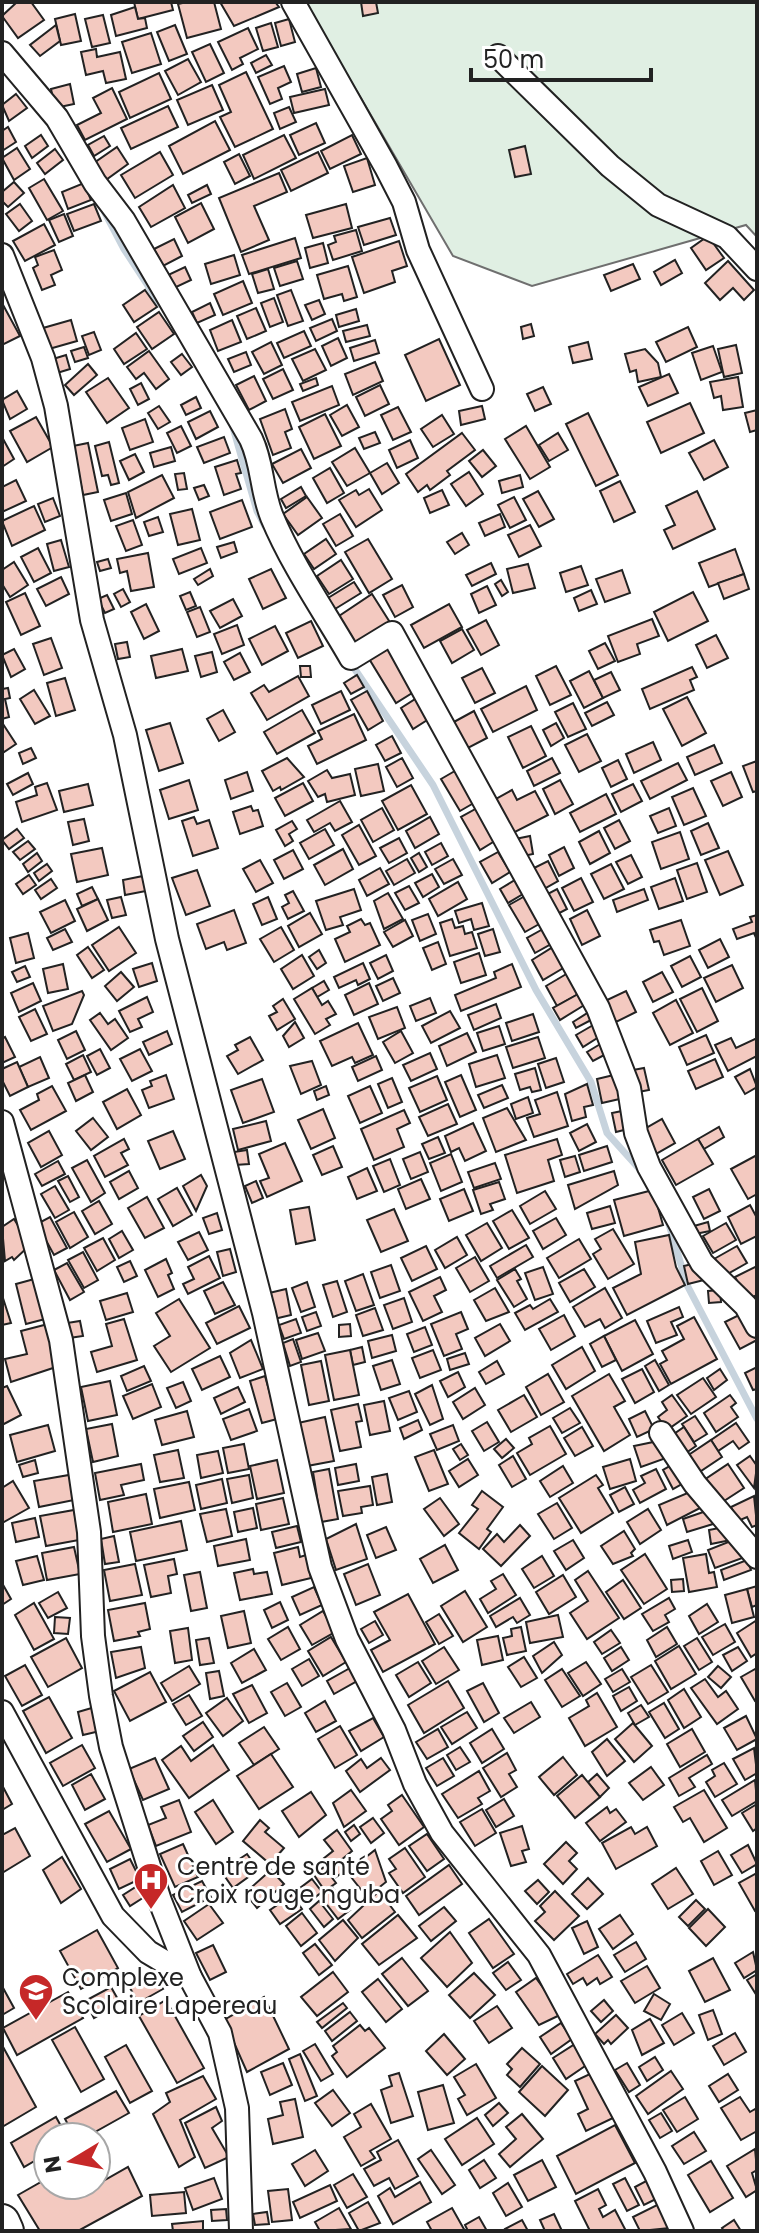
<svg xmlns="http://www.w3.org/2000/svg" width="759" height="2233" viewBox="0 0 759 2233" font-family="Poppins,sans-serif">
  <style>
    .green { fill: #e0efe3; stroke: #6f6f6f; stroke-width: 2 }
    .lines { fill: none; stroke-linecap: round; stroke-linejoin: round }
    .stream { stroke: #c7d3dd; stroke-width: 7 }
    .building { fill: #f3c9c0; stroke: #222; stroke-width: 2 }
    .street-casing { stroke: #222; stroke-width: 26 }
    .primary-casing { stroke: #222; stroke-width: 38 }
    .street { stroke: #fff; stroke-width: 22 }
    .primary { stroke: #fff; stroke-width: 34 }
    .labels { text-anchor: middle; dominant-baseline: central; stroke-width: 6; stroke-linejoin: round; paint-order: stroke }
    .poi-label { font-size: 24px; fill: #222; stroke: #fff; text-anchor: start }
  </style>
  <rect width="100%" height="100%" fill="#fff"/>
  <polygon class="green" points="300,2 757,2 757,237 746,225 532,286 453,256 358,93"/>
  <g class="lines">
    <g class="stream">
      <polyline points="103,209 124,249 160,304"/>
      <polyline points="232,424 257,511 265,526"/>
      <polyline points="350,662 433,785 536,990 591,1082 607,1133 643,1173"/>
      <polyline points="668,1221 687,1285 757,1419"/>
    </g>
  </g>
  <g class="building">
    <polygon points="17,2 31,2 44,20 18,38 2,16"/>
    <polygon points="134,2 171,2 173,10 138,19"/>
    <polygon points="187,2 214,2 221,29 187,38 178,4"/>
    <polygon points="220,2 275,2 279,7 234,26"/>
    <polygon points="361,2 376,2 378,13 363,16"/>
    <polygon points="135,7 138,19 145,18 147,28 116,36 111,15"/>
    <polygon points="75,14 81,41 61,45 55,19"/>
    <polygon points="103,15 110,43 92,47 85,19"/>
    <polygon points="289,19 295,42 281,46 275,23"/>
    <polygon points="271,23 278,47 263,51 256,28"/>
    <polygon points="56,25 60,41 40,56 30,45"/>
    <polygon points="175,25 187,54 169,61 157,32"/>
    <polygon points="248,28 258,49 240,58 243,64 232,70 218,42"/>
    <polygon points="151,33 161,64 132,73 122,42"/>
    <polygon points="210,44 224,73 206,82 192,52"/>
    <polygon points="96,49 97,57 120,52 126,79 106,83 103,71 86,75 81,52"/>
    <polygon points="266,55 272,65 256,73 251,63"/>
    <polygon points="188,59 201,82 178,95 165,71"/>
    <polygon points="284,66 291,82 278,88 282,99 270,104 258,77"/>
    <polygon points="316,68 321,87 302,92 297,74"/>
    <polygon points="246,72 273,129 235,147 220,117 231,112 219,85"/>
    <polygon points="159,73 171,99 130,118 119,92"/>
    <polygon points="70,84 74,104 55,108 51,89"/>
    <polygon points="212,85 223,110 188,125 177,100"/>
    <polygon points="112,88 127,119 85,140 77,125 101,113 93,98"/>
    <polygon points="325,89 329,105 294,113 290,97"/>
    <polygon points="16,94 27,108 9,121 2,105"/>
    <polygon points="168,106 178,127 131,149 121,128"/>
    <polygon points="289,107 296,122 280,129 274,113"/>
    <polygon points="215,121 230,150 183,174 169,146"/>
    <polygon points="316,123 325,143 299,155 290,135"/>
    <polygon points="8,127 16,142 2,151 2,131"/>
    <polygon points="41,135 48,146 32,158 25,146"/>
    <polygon points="284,135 296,158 254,179 243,155"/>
    <polygon points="352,135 361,154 330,169 321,151"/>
    <polygon points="104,136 110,146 94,156 88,145"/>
    <polygon points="525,146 531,174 515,177 509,150"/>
    <polygon points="117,147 128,164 103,182 91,165"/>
    <polygon points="17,148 30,169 14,180 2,158"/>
    <polygon points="55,149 63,160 45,174 37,163"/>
    <polygon points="160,152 173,175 135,198 121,175"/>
    <polygon points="318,152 328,173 291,191 281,170"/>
    <polygon points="239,154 250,176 235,184 224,162"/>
    <polygon points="367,158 375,185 353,192 344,166"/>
    <polygon points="279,173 287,192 254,206 269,240 241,252 219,198"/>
    <polygon points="44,179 63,211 47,220 29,188"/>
    <polygon points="14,182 24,193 8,207 2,201 2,192"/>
    <polygon points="84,183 91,200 68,209 62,192"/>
    <polygon points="173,185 185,208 151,227 139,207"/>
    <polygon points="207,185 211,194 192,203 188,195"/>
    <polygon points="201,203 214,229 188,243 175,217"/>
    <polygon points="20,204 32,221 19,231 6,214"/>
    <polygon points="94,204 101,221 74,231 67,214"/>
    <polygon points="346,204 352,228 313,238 306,215"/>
    <polygon points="64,214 73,236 59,242 49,220"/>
    <polygon points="390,218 396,235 364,245 358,227"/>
    <polygon points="44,224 55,245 25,261 13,241"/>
    <polygon points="356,230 362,251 333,260 328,245 336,242 334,236"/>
    <polygon points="708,236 724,258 706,270 691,248"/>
    <polygon points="295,238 301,258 249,274 242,255"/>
    <polygon points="174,239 182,256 163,266 154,249"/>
    <polygon points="399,241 407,266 392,271 395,282 364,293 352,257"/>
    <polygon points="323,243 328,263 310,268 305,248"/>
    <polygon points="54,250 62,270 51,275 55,285 42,290 33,268 38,265 35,257"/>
    <polygon points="234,255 240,275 211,284 205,264"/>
    <polygon points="675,260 682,273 661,285 654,272"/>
    <polygon points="297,261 303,279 280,286 274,268"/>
    <polygon points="728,261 754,290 744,300 733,288 720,300 705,283"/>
    <polygon points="633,264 640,279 611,291 604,275"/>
    <polygon points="348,266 357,297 344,301 342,294 324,299 317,275"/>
    <polygon points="185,267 191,280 172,289 166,276"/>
    <polygon points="268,269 274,289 258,293 252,274"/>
    <polygon points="243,281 252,303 223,315 214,294"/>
    <polygon points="145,290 157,307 134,322 123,305"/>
    <polygon points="291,290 303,321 288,326 277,295"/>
    <polygon points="274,298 283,322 270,327 261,303"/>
    <polygon points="319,300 325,314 312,320 305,305"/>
    <polygon points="2,303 20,336 2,345"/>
    <polygon points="210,303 215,315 197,323 192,312"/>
    <polygon points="256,308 266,331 247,339 237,316"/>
    <polygon points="356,309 359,321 339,327 336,315"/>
    <polygon points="159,312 174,334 152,349 137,327"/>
    <polygon points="332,319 337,331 316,341 310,328"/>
    <polygon points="71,320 77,341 49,349 43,328"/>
    <polygon points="232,320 241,342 218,351 210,330"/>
    <polygon points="531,324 534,336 523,339 521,327"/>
    <polygon points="367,325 370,336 346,342 343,331"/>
    <polygon points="688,327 697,347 666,362 656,342"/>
    <polygon points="304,331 311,346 284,358 277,343"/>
    <polygon points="94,332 101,350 89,355 82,336"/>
    <polygon points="136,333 147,349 124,364 114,349"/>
    <polygon points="338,338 347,358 331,366 322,346"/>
    <polygon points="439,339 460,385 426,401 405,355"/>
    <polygon points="375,340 379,353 354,361 350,348"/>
    <polygon points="271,342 282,365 264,374 252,352"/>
    <polygon points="588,342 592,359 573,363 569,347"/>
    <polygon points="736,345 742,373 724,377 718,349"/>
    <polygon points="713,346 722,372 701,380 692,353"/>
    <polygon points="84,347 88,358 75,362 71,351"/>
    <polygon points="315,349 326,370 303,381 292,359"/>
    <polygon points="645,349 658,363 661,377 638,382 636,370 630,372 625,354"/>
    <polygon points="149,351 169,379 156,389 144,373 136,379 127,367"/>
    <polygon points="246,352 251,365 234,372 228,359"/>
    <polygon points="182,354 192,367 181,375 171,362"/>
    <polygon points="66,355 70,369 57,373 53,359"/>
    <polygon points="375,362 383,381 353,395 345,374"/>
    <polygon points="88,364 97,375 74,395 65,385"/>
    <polygon points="283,369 293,390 273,399 263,379"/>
    <polygon points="669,374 678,393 648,406 639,387"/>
    <polygon points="254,376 266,401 249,410 236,385"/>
    <polygon points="738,377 743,407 723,410 721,396 714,398 710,382"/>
    <polygon points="108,378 129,408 107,423 86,392"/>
    <polygon points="316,378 318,385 303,391 300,384"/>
    <polygon points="141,383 149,399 138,405 130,389"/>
    <polygon points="380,385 389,404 365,416 356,397"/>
    <polygon points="332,386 339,405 300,421 292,402"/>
    <polygon points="543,387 551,404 535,411 527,394"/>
    <polygon points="17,391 27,409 10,419 2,400"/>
    <polygon points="196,397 201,408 186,415 181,405"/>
    <polygon points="690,403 704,433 661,453 647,422"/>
    <polygon points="347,405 359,427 342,436 330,415"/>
    <polygon points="159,406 170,422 158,429 148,413"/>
    <polygon points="482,406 485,419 461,425 459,411"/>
    <polygon points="398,407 411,432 393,440 381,415"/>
    <polygon points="285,409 292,429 285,432 291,448 273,455 260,419"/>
    <polygon points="757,410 757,430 750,432 745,413"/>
    <polygon points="210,411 218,427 196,439 188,422"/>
    <polygon points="588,413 618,475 596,486 566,424"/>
    <polygon points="325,414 341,446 314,459 299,427"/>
    <polygon points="442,415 454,434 433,447 421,429"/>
    <polygon points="36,417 53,447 27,462 10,431"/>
    <polygon points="145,419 153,442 130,450 122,428"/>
    <polygon points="181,426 191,446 177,453 167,433"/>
    <polygon points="526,426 550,467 530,479 505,439"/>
    <polygon points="375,432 380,443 364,449 359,438"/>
    <polygon points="462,433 475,450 447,471 450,475 430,490 427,485 418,492 406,474"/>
    <polygon points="558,433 568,450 549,461 539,445"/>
    <polygon points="2,437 14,459 2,467"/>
    <polygon points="224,437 230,453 204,463 197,447"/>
    <polygon points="410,440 418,458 397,468 389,450"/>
    <polygon points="714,440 728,467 704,480 689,453"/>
    <polygon points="109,442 119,483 111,485 108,475 102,476 95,446"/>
    <polygon points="88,443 98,492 83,495 73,446"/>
    <polygon points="171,447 175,461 154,467 150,453"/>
    <polygon points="355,448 370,473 347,486 332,462"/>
    <polygon points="301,449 311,468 283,483 272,464"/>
    <polygon points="483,450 496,466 482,477 469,461"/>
    <polygon points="135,454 144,472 129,480 120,461"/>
    <polygon points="237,460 241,473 236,474 241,489 224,495 215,467"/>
    <polygon points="387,463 399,483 382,494 370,473"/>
    <polygon points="330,468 344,493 327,503 313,478"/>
    <polygon points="469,472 483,494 466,506 451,484"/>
    <polygon points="184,473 187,489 178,490 175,474"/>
    <polygon points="162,475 174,498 136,518 128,492"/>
    <polygon points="520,475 523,487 502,493 499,481"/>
    <polygon points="16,480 26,501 2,512 2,487"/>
    <polygon points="620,481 635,512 614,522 600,491"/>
    <polygon points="204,485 209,496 199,500 194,488"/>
    <polygon points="301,487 306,496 286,508 281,499"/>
    <polygon points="369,489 382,510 356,527 339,500 356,490 359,495"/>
    <polygon points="442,490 449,505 430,513 424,498"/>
    <polygon points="538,491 554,519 539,527 523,499"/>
    <polygon points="697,491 715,529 673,549 664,530 675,525 666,506"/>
    <polygon points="126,493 132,514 111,521 104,500"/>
    <polygon points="307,497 322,518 298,535 283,514"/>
    <polygon points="514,497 526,520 510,528 498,505"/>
    <polygon points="53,498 60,516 45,522 38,504"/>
    <polygon points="242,500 252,527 220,539 210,512"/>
    <polygon points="34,506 45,530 12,546 2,521"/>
    <polygon points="192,509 200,540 178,545 170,514"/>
    <polygon points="340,514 353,536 336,546 323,524"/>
    <polygon points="500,514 505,527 485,536 479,523"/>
    <polygon points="158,517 163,532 149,536 144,522"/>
    <polygon points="133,520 142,545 126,551 116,526"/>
    <polygon points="530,525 541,546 519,557 508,535"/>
    <polygon points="462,533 469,545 455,554 447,542"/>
    <polygon points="326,539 336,554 314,569 304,554"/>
    <polygon points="368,539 392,579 369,593 345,552"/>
    <polygon points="61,540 69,567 54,571 47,544"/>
    <polygon points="234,542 237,552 221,558 217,547"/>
    <polygon points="38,548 51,573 34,582 21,557"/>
    <polygon points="201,548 207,563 179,574 173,559"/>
    <polygon points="735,549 744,574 709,587 699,563"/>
    <polygon points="148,553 154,587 131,591 127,571 120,573 117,559"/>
    <polygon points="108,559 111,568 100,571 97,562"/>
    <polygon points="341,560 353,579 329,594 317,576"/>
    <polygon points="14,562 28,585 10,597 2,584 2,570"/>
    <polygon points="491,563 496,574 472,586 466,575"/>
    <polygon points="528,564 535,588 513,593 507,569"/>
    <polygon points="581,566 588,585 566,592 560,573"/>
    <polygon points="210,569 213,576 198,585 194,579"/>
    <polygon points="271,569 286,598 263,609 249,579"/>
    <polygon points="622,570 630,593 605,602 596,579"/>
    <polygon points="744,574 749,589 724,599 718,583"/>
    <polygon points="61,577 69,594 46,606 37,589"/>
    <polygon points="501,580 508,592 502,596 495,584"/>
    <polygon points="354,582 361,593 335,609 328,598"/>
    <polygon points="402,585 413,607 395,617 383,595"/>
    <polygon points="487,586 496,605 479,613 471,594"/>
    <polygon points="123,589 130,602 121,607 114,594"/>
    <polygon points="591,590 597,604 579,611 574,598"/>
    <polygon points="190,592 196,606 186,610 180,596"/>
    <polygon points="693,592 708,621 668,641 654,612"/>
    <polygon points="25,593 40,626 21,635 6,602"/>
    <polygon points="372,594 391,624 357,645 339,616"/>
    <polygon points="107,595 114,609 105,613 98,599"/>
    <polygon points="233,599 242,616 220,628 210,611"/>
    <polygon points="146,604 159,631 144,639 131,612"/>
    <polygon points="449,604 462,627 424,648 411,625"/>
    <polygon points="200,607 210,632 197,637 187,612"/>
    <polygon points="652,619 659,636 637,644 640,654 618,662 608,636"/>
    <polygon points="486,620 499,645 481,655 467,630"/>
    <polygon points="311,621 323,646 298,658 286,633"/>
    <polygon points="237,625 244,645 222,654 214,634"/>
    <polygon points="275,626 288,651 262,665 249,639"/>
    <polygon points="462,629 474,650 452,663 440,641"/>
    <polygon points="716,635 728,658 707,668 696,645"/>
    <polygon points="51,638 62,668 44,675 33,644"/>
    <polygon points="127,642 130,657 118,659 115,644"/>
    <polygon points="605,643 615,661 598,669 589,651"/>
    <polygon points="389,644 417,690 396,703 368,657"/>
    <polygon points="14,649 25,669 11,677 2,655"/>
    <polygon points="182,649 188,671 156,678 151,656"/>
    <polygon points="212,652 217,672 201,677 195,656"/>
    <polygon points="240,653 250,672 234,680 224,662"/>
    <polygon points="300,666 310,666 311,677 301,677"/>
    <polygon points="556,666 571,695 550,705 536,676"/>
    <polygon points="692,667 697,677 690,680 694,690 650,709 642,689"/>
    <polygon points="482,668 495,693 475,703 462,678"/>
    <polygon points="589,671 603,698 584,708 570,681"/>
    <polygon points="611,672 620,690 603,698 594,680"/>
    <polygon points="357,675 364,687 351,694 344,683"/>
    <polygon points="298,676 309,696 267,720 251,693 264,685 269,692"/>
    <polygon points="65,678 75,710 56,716 47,683"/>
    <polygon points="526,686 537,710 493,732 481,709"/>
    <polygon points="8,688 10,698 5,699 9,717 2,719 2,689"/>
    <polygon points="34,690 50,716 35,724 20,699"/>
    <polygon points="341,691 350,710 321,724 312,705"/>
    <polygon points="367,691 383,721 368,730 351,700"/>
    <polygon points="420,696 432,717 413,729 401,708"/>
    <polygon points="687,697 706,733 682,746 663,709"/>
    <polygon points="607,702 614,715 592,726 585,713"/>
    <polygon points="573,703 586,729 568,737 555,712"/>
    <polygon points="223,710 235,732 219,741 207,719"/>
    <polygon points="302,710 315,733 277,754 264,732"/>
    <polygon points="474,711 487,738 466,749 452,723"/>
    <polygon points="354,714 366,740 317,764 308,746 322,739 318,731"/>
    <polygon points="170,723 183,763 159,771 146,730"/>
    <polygon points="556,723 564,738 551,746 543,730"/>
    <polygon points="3,724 16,744 4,752 2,749"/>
    <polygon points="531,726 546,756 523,768 508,737"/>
    <polygon points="587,734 601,761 579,772 565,745"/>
    <polygon points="392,736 401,753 385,761 376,745"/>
    <polygon points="653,742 661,760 634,773 626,754"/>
    <polygon points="714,745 722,763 695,775 687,757"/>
    <polygon points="31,748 36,758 23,764 19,753"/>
    <polygon points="287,758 304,777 281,790 280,787 273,791 262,771"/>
    <polygon points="402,758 413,778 397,787 386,767"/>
    <polygon points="552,758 560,773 534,786 527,771"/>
    <polygon points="618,760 627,779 611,787 602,768"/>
    <polygon points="757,761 757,791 753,792 743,766"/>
    <polygon points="678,763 687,780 650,799 641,781"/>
    <polygon points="378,764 384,791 361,796 355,769"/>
    <polygon points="460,768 479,800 460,811 441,779"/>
    <polygon points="327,770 332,778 350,774 355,795 327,802 325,794 318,797 308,781"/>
    <polygon points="247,772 253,791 231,799 225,780"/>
    <polygon points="731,772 742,797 723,806 711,781"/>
    <polygon points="28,773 33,784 13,795 7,784"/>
    <polygon points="189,780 198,810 169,819 160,790"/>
    <polygon points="560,780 573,804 555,814 543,789"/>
    <polygon points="47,783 57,810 22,822 16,802 37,795 35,787"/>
    <polygon points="303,783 313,801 285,816 275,798"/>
    <polygon points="88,784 93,805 64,812 59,791"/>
    <polygon points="633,784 642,801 621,812 612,794"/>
    <polygon points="411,785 427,814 398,830 382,801"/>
    <polygon points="693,788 706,816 684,825 672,797"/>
    <polygon points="512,790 517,800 535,791 548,815 513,833 496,799"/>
    <polygon points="606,794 616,814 580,832 570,813"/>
    <polygon points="340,801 352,822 335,831 330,823 314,832 307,820"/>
    <polygon points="251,806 253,811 258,810 263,826 240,834 233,812"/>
    <polygon points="479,807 498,839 480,850 461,817"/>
    <polygon points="382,808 394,830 373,842 361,820"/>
    <polygon points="669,808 676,826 658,833 650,816"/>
    <polygon points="194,817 197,824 209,820 218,848 193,856 182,821"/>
    <polygon points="430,817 439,834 415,848 406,831"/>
    <polygon points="84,819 89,841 73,845 68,822"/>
    <polygon points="619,820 630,841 615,849 604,828"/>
    <polygon points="292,821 297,829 289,834 293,841 285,846 276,830"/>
    <polygon points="708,823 719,848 701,855 691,831"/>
    <polygon points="359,825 376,856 359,865 342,835"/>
    <polygon points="17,829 24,838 9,849 2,840"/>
    <polygon points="325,829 334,845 309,859 300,843"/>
    <polygon points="599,831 610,853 590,864 579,842"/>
    <polygon points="680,832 689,859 661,869 652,842"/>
    <polygon points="530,836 533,854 518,857 515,839"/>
    <polygon points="399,838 407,853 389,863 380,848"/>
    <polygon points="28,841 35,849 20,860 13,852"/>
    <polygon points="441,843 448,856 432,865 425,852"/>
    <polygon points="564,847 574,868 559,876 549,855"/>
    <polygon points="102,848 108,875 77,882 71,854"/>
    <polygon points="343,849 353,869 325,885 314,865"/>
    <polygon points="293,850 303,869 284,879 274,860"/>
    <polygon points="728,851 743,885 720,895 705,860"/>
    <polygon points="498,852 510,872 492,883 480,862"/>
    <polygon points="37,853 42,861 28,872 23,864"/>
    <polygon points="419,853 427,867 419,872 411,858"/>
    <polygon points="631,855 642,877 628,884 616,862"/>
    <polygon points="407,859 415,873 394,885 386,871"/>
    <polygon points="453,859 462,875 444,884 435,869"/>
    <polygon points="260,860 273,883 256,892 243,869"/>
    <polygon points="548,861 558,881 542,890 532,869"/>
    <polygon points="697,863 707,892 687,899 677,870"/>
    <polygon points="47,864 52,871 39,881 34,873"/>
    <polygon points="611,864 624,889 604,899 591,874"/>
    <polygon points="380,868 389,884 367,896 359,880"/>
    <polygon points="197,870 210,906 186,915 172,878"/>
    <polygon points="432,874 439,887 423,897 415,883"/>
    <polygon points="29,875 36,885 23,894 16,884"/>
    <polygon points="143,876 146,891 125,895 123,880"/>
    <polygon points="581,878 593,902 574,911 562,888"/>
    <polygon points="675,878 683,901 659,909 651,887"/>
    <polygon points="51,879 57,888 41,899 35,890"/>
    <polygon points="515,880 523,894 508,903 500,889"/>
    <polygon points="458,882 467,899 438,916 429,899"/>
    <polygon points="409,886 419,903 405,910 395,893"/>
    <polygon points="92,887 98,899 82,906 77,894"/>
    <polygon points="354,889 361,910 340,917 343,925 326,930 316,901"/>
    <polygon points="557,889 567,909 552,917 542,897"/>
    <polygon points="644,889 648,900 617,912 613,900"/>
    <polygon points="293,891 304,911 288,919 282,907 289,903 285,895"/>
    <polygon points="388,893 403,919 384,929 374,901"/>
    <polygon points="525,896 541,923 525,932 509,905"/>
    <polygon points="121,897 126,915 112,918 107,900"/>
    <polygon points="268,897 277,919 262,925 253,904"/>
    <polygon points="98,899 108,920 87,931 77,909"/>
    <polygon points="65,900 75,921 51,933 40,912"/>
    <polygon points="482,903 489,926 474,930 471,919 459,923 455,911"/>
    <polygon points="234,910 246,943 227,950 224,942 206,949 197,924"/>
    <polygon points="587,910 600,936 582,945 570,919"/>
    <polygon points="310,913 322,934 299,947 288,926"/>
    <polygon points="428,914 436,934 420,941 412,920"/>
    <polygon points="757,915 757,940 754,933 737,939 733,929 752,922 750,917"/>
    <polygon points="361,919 365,925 370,923 380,945 345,962 335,939 350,932 347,926"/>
    <polygon points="452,919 455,928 463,926 465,934 472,932 477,948 450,956 440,923"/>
    <polygon points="405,920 413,936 393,947 384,932"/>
    <polygon points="681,920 690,946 664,955 659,941 654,942 650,930"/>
    <polygon points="119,927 136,953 109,971 92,945"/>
    <polygon points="281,927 294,950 274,962 260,939"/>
    <polygon points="65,929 72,942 53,950 47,938"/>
    <polygon points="493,929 500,952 485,956 478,934"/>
    <polygon points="543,929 551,944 535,953 527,938"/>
    <polygon points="28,933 34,958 16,963 10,938"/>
    <polygon points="720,939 729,957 708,968 699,950"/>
    <polygon points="438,942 446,964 432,970 423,948"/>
    <polygon points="88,947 104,970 92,978 77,955"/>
    <polygon points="553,947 565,967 543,980 532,960"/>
    <polygon points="319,950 326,963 317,969 309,957"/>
    <polygon points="479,953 486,975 461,983 454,962"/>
    <polygon points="302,955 314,976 293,989 281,969"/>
    <polygon points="386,955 393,971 378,979 370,963"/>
    <polygon points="690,956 701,977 682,987 671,966"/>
    <polygon points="152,963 157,981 139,987 133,969"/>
    <polygon points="363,963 370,979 358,985 356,980 339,988 334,977"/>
    <polygon points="63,964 68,989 48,993 43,969"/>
    <polygon points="512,964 521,987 461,1011 455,995 496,978 494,972"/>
    <polygon points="732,965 743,988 716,1002 704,978"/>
    <polygon points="25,966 30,977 17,982 12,972"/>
    <polygon points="121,972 134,987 117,1001 105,986"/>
    <polygon points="662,972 673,992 653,1002 643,982"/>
    <polygon points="568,973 580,993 557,1006 546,986"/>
    <polygon points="393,978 400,993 383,1001 376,986"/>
    <polygon points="324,981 329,990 317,997 312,988"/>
    <polygon points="33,983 41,1001 19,1012 11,993"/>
    <polygon points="369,983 378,1004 354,1015 345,995"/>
    <polygon points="312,988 322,1005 328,1001 336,1014 326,1019 330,1025 315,1034 294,999"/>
    <polygon points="702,988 718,1021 697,1032 680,999"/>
    <polygon points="82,991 84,995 72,1024 53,1031 43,1006"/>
    <polygon points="626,991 636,1012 616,1022 605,1001"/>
    <polygon points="580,993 586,1004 560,1020 553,1008"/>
    <polygon points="147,997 153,1012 138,1019 142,1027 130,1032 119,1011"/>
    <polygon points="430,998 436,1013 416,1021 410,1006"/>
    <polygon points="283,999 295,1019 277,1030 269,1016 277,1012 273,1006"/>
    <polygon points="676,1000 693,1033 670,1045 653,1013"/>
    <polygon points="496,1004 501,1018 474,1030 468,1015"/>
    <polygon points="397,1007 405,1028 378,1039 369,1017"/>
    <polygon points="35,1009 47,1034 31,1041 19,1017"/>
    <polygon points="450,1011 460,1028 431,1043 422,1026"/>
    <polygon points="589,1012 593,1019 576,1028 573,1022"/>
    <polygon points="100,1013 108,1024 115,1019 128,1038 111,1050 90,1020"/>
    <polygon points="533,1014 539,1032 512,1041 506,1023"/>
    <polygon points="295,1022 304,1038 289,1047 283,1036"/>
    <polygon points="358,1023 373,1055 355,1063 352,1057 332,1066 320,1041"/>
    <polygon points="595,1024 602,1035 583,1047 576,1035"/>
    <polygon points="499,1026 505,1044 483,1051 477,1033"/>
    <polygon points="76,1031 85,1050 67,1059 58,1040"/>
    <polygon points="167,1031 172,1044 149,1055 143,1042"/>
    <polygon points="401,1031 413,1053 395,1063 383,1042"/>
    <polygon points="467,1033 476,1052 447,1066 439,1046"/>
    <polygon points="706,1035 714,1053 687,1065 679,1047"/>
    <polygon points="5,1037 15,1057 2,1063 2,1039"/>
    <polygon points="250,1037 263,1060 238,1074 227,1056 238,1050 235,1045"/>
    <polygon points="538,1037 545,1058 513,1068 506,1047"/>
    <polygon points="731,1038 736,1048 757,1038 757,1056 728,1071 715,1045"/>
    <polygon points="602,1043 608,1053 593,1061 587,1052"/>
    <polygon points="100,1049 110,1068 97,1075 87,1056"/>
    <polygon points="140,1049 152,1071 132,1081 120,1059"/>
    <polygon points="430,1053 437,1069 411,1081 403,1065"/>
    <polygon points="83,1055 91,1072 74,1080 66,1064"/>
    <polygon points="497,1055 505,1078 476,1087 469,1064"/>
    <polygon points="376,1056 382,1070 358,1081 352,1067"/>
    <polygon points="40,1057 49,1078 28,1087 19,1067"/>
    <polygon points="556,1058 564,1082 546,1088 538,1064"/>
    <polygon points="715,1059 723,1077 696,1089 688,1071"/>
    <polygon points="312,1061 321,1085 301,1094 290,1066"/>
    <polygon points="17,1062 28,1087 10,1096 2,1080 2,1069"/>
    <polygon points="535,1068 541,1090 532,1092 530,1087 520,1090 515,1074"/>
    <polygon points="644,1068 649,1090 638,1092 633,1070"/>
    <polygon points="750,1069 757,1087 745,1094 735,1077"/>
    <polygon points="618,1074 624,1098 602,1103 597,1079"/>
    <polygon points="85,1075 93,1092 76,1101 68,1083"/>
    <polygon points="166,1075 174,1099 149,1108 142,1090 152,1086 150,1081"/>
    <polygon points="461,1075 476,1110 460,1117 445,1082"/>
    <polygon points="437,1076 447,1100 420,1112 409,1088"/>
    <polygon points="392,1078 402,1102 388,1108 378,1084"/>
    <polygon points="262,1079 274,1112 243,1123 231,1090"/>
    <polygon points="587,1084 593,1105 584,1107 586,1117 572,1121 565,1094"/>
    <polygon points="502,1085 508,1098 484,1108 478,1095"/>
    <polygon points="52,1086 66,1111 31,1130 20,1110 39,1100 37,1094"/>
    <polygon points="326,1086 329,1095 317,1100 314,1091"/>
    <polygon points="370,1086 382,1113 360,1123 348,1096"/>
    <polygon points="127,1089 141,1115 117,1129 103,1102"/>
    <polygon points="557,1092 568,1126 534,1137 527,1118 540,1114 535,1100"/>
    <polygon points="528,1097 533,1113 516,1119 511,1104"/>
    <polygon points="448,1104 457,1124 428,1136 419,1117"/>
    <polygon points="507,1108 526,1140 496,1152 483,1118"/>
    <polygon points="323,1109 335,1138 311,1149 298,1120"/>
    <polygon points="404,1110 410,1123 397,1129 404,1147 374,1160 361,1129"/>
    <polygon points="627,1110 632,1128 616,1132 612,1113"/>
    <polygon points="93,1118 108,1137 91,1150 76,1131"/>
    <polygon points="662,1119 675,1143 654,1155 641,1131"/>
    <polygon points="266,1121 271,1141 238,1150 233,1129"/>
    <polygon points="473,1123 486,1151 465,1161 459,1148 451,1152 445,1136"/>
    <polygon points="587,1124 596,1142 579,1151 570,1133"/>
    <polygon points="719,1127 724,1137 704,1149 698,1139"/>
    <polygon points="49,1131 62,1155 41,1167 28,1143"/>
    <polygon points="173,1131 185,1159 160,1169 148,1141"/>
    <polygon points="438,1137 445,1153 429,1159 422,1144"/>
    <polygon points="124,1139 129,1149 121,1153 128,1165 105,1177 94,1156"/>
    <polygon points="557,1139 562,1155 548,1160 554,1181 517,1193 505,1155"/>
    <polygon points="698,1139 713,1164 676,1185 662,1160"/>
    <polygon points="285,1143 302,1181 267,1197 260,1181 269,1178 259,1154"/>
    <polygon points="333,1146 342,1167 322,1175 313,1155"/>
    <polygon points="607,1146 612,1162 584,1171 579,1155"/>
    <polygon points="247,1150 249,1164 235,1165 234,1152"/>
    <polygon points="420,1152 428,1172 411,1179 403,1159"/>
    <polygon points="451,1154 462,1182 441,1191 430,1163"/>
    <polygon points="757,1155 757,1194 748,1199 731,1169"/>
    <polygon points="575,1156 580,1172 565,1177 560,1160"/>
    <polygon points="390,1159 400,1185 384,1192 373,1166"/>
    <polygon points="87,1160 105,1193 91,1202 72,1168"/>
    <polygon points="58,1161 65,1174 42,1186 35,1174"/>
    <polygon points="495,1163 501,1179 474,1188 468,1172"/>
    <polygon points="367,1168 377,1191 357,1199 348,1177"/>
    <polygon points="129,1171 138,1188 119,1199 110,1182"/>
    <polygon points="614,1171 618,1185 575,1209 568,1185"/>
    <polygon points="201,1175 207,1186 196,1211 183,1186"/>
    <polygon points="68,1176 79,1197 70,1202 58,1181"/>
    <polygon points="421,1179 430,1199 406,1209 398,1189"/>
    <polygon points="256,1181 263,1198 252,1203 245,1186"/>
    <polygon points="499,1182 505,1199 490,1204 493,1210 481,1214 473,1190"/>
    <polygon points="55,1186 69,1210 55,1218 41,1194"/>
    <polygon points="177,1188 192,1215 173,1226 158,1199"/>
    <polygon points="464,1189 473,1211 449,1221 440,1199"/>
    <polygon points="709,1189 720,1211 704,1219 693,1197"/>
    <polygon points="653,1190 663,1225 624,1236 614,1200"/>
    <polygon points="545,1191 556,1209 530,1224 520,1206"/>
    <polygon points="147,1197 164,1228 145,1238 128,1208"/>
    <polygon points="99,1201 112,1224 95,1234 82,1211"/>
    <polygon points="750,1205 757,1218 757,1236 741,1244 728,1217"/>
    <polygon points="610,1206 615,1223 592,1229 587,1213"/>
    <polygon points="309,1207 315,1240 296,1244 290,1210"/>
    <polygon points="394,1209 408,1241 381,1252 367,1220"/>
    <polygon points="512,1210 529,1238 509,1249 493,1221"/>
    <polygon points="74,1212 88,1237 70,1248 56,1222"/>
    <polygon points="217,1213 222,1230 209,1234 203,1218"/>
    <polygon points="50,1217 67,1248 54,1255 37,1224"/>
    <polygon points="556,1218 566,1235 543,1249 533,1231"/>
    <polygon points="14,1219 30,1245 14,1260 12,1257 5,1261 2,1227"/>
    <polygon points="708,1222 710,1231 695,1234 694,1226"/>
    <polygon points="487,1223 502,1248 481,1261 466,1235"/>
    <polygon points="726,1223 736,1240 713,1253 703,1236"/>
    <polygon points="613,1229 634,1264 608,1279 593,1254 601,1249 595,1239"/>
    <polygon points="122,1231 133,1250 119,1258 109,1239"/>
    <polygon points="199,1232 208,1250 188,1260 178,1242"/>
    <polygon points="669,1235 676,1267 685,1285 627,1315 613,1288 641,1274 635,1242"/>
    <polygon points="457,1237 467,1255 445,1268 435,1250"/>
    <polygon points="103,1238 115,1260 97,1271 84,1248"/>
    <polygon points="579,1239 591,1259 559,1278 547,1258"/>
    <polygon points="526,1245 533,1257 497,1278 490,1266"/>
    <polygon points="426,1246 437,1269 412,1281 401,1258"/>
    <polygon points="737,1246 747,1263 724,1276 714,1259"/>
    <polygon points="230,1249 236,1272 223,1276 217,1252"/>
    <polygon points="83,1252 98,1280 84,1288 68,1260"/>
    <polygon points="209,1256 220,1278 188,1294 183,1284 194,1279 188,1267"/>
    <polygon points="475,1257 489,1281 470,1292 456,1268"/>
    <polygon points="166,1259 172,1273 168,1275 174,1289 158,1297 145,1270"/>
    <polygon points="130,1261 137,1276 124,1282 117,1267"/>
    <polygon points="700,1262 704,1280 688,1284 684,1266"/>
    <polygon points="67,1263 84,1292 70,1300 54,1270"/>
    <polygon points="391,1265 400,1291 380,1298 371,1272"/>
    <polygon points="757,1266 757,1295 747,1300 735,1277"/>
    <polygon points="543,1267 553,1294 535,1300 525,1273"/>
    <polygon points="515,1269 521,1279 517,1281 527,1299 514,1307 497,1280"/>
    <polygon points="584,1269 595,1287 570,1302 559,1283"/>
    <polygon points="363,1274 374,1305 356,1311 345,1281"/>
    <polygon points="440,1277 446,1290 434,1296 442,1312 423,1321 409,1292"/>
    <polygon points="38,1278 49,1318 26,1324 16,1284"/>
    <polygon points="337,1281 347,1312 333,1317 323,1285"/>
    <polygon points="223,1282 235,1305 215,1314 204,1291"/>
    <polygon points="307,1282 315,1307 301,1312 292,1288"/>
    <polygon points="495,1288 509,1312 486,1321 474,1300"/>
    <polygon points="605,1288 622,1318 605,1328 600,1319 585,1327 573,1307"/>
    <polygon points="286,1289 291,1315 274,1319 269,1293"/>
    <polygon points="720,1290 721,1302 709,1303 708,1291"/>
    <polygon points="127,1293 133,1312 106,1320 100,1301"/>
    <polygon points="2,1295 11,1323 2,1325"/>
    <polygon points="404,1298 412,1322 393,1329 384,1305"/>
    <polygon points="179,1299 210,1348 171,1372 154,1346 170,1336 156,1313"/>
    <polygon points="550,1299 558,1312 525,1330 515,1313 530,1305 533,1309"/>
    <polygon points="239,1306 250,1328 217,1344 206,1323"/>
    <polygon points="679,1307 683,1317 671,1322 677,1335 656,1343 647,1321"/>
    <polygon points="375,1308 383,1330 363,1336 356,1315"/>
    <polygon points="316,1312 321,1326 307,1331 302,1317"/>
    <polygon points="461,1312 468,1329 456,1334 462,1349 444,1356 431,1324"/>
    <polygon points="743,1313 757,1340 740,1349 725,1322"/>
    <polygon points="564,1315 575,1336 551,1350 539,1329"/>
    <polygon points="694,1317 717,1359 671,1384 660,1364 667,1360 662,1351 684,1339 677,1326"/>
    <polygon points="124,1319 137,1360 97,1372 91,1352 112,1346 106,1324"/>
    <polygon points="296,1319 301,1333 284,1339 279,1325"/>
    <polygon points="635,1320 653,1354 622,1371 604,1336"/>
    <polygon points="80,1321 83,1336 69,1338 67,1323"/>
    <polygon points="48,1324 59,1366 11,1382 5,1359 27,1354 21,1331"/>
    <polygon points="350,1324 351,1336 339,1337 339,1325"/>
    <polygon points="500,1324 510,1341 485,1356 475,1338"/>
    <polygon points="425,1327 432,1345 414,1352 407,1334"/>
    <polygon points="318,1333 325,1351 302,1359 296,1340"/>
    <polygon points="392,1335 396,1351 372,1358 368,1341"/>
    <polygon points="604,1336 616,1360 602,1367 590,1344"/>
    <polygon points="293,1339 301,1362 290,1366 283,1343"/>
    <polygon points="251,1340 263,1369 240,1378 230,1353"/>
    <polygon points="362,1347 365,1362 353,1365 350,1350"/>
    <polygon points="582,1347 595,1371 566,1389 552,1365"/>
    <polygon points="350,1350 359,1395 334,1400 325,1355"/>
    <polygon points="433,1350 441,1370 420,1378 412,1358"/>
    <polygon points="465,1353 469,1364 450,1370 447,1359"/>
    <polygon points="220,1356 230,1377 202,1390 192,1369"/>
    <polygon points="392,1360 400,1384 381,1390 373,1366"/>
    <polygon points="655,1360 669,1385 659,1391 645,1366"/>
    <polygon points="321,1361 329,1401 309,1405 301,1365"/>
    <polygon points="497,1361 504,1374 486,1384 479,1372"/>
    <polygon points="144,1366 151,1381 127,1391 121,1376"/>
    <polygon points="757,1367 757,1389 753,1390 745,1373"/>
    <polygon points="642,1369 654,1392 635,1403 622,1379"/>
    <polygon points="720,1369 727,1380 714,1390 707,1378"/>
    <polygon points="458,1372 465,1387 448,1397 440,1381"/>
    <polygon points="548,1374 564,1402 541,1415 526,1387"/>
    <polygon points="609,1374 625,1401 614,1407 630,1435 604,1451 572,1396"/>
    <polygon points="265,1376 277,1419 262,1423 250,1381"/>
    <polygon points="703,1378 716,1397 691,1414 677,1395"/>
    <polygon points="110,1381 117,1415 88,1421 81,1387"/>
    <polygon points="183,1382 191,1401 176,1408 167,1388"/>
    <polygon points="152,1384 161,1407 133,1419 123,1396"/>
    <polygon points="432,1385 443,1419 430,1425 415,1394"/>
    <polygon points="7,1386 21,1415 2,1425 2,1388"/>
    <polygon points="238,1387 245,1402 221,1414 214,1398"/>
    <polygon points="475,1388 485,1405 463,1419 453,1402"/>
    <polygon points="409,1391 417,1412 398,1420 389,1398"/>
    <polygon points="524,1395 537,1417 511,1432 498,1410"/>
    <polygon points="672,1395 687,1416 667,1430 658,1417 667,1410 662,1402"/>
    <polygon points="730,1395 736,1403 731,1407 738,1417 716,1432 704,1413"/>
    <polygon points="384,1401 390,1431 370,1435 364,1405"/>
    <polygon points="358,1404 362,1421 356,1422 361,1447 340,1451 331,1410"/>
    <polygon points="570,1408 580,1423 562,1433 553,1418"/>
    <polygon points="249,1409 257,1431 231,1440 223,1419"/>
    <polygon points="187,1411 194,1437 162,1445 155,1420"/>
    <polygon points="645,1411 654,1429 637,1437 629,1419"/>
    <polygon points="695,1416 707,1434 694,1442 682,1424"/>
    <polygon points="325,1417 334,1461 307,1466 298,1423"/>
    <polygon points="418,1420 422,1430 404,1439 400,1428"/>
    <polygon points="487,1422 499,1442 484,1451 472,1431"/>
    <polygon points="736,1423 749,1442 739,1449 733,1441 718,1451 711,1440"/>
    <polygon points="112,1424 118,1456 93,1462 86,1429"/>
    <polygon points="48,1425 55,1451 17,1462 10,1435"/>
    <polygon points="453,1425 459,1441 437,1450 430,1434"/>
    <polygon points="550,1426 566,1454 530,1475 517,1453 532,1444 529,1438"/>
    <polygon points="582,1427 593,1446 575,1456 564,1438"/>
    <polygon points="684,1427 696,1446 683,1455 671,1436"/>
    <polygon points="506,1439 514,1448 502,1458 494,1449"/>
    <polygon points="663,1440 669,1457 641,1467 634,1446"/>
    <polygon points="711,1440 722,1457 695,1475 684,1458"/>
    <polygon points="244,1444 249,1469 228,1473 223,1448"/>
    <polygon points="461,1444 468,1455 460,1460 453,1449"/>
    <polygon points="178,1450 184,1478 160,1482 154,1455"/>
    <polygon points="434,1450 448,1484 429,1491 415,1457"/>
    <polygon points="218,1451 223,1473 201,1478 197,1455"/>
    <polygon points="513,1456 526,1479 512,1487 499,1465"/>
    <polygon points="750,1456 757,1466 754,1488 737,1465"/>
    <polygon points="468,1459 478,1475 459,1487 449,1471"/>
    <polygon points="630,1459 636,1481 610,1489 603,1467"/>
    <polygon points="35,1460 38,1473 23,1477 19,1465"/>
    <polygon points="277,1460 284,1493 257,1499 250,1466"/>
    <polygon points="677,1462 687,1481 673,1489 663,1470"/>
    <polygon points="141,1464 144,1480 121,1485 124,1495 100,1500 95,1473"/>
    <polygon points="356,1464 359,1481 338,1485 335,1468"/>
    <polygon points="728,1464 744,1488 724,1501 704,1480"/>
    <polygon points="563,1466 573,1483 550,1497 540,1481"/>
    <polygon points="329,1469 338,1519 321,1522 313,1472"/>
    <polygon points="656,1469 666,1489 640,1503 633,1490 645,1483 641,1476"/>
    <polygon points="387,1474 392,1502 377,1505 372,1477"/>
    <polygon points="69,1475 74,1500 39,1507 34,1481"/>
    <polygon points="249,1475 253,1498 232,1503 227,1479"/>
    <polygon points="596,1475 603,1485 598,1488 613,1513 581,1533 559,1498"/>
    <polygon points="222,1479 227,1503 201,1509 196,1485"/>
    <polygon points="13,1481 29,1508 2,1523 2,1488"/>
    <polygon points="189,1482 195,1510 160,1518 154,1489"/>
    <polygon points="370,1486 373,1505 361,1507 362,1513 343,1516 338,1491"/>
    <polygon points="625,1487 634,1504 619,1512 610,1495"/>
    <polygon points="697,1489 704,1506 667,1525 659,1505"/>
    <polygon points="482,1491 503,1507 487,1529 491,1532 479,1549 459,1533 478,1509 472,1505"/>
    <polygon points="146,1494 152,1524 113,1532 108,1502"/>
    <polygon points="754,1496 757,1525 752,1527 747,1517 738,1521 731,1507"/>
    <polygon points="283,1498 289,1524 261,1530 256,1504"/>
    <polygon points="440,1498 459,1524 444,1536 424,1509"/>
    <polygon points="557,1503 572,1528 554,1539 538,1514"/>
    <polygon points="253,1508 257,1528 238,1532 234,1512"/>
    <polygon points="226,1509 232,1536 207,1542 200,1514"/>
    <polygon points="648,1509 661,1530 640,1544 627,1522"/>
    <polygon points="74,1510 79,1540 46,1546 40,1516"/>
    <polygon points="709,1510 713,1524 687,1532 683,1519"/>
    <polygon points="35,1518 39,1537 16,1542 12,1523"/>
    <polygon points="181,1521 187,1550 136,1561 130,1532"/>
    <polygon points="356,1524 367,1559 336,1570 326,1539"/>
    <polygon points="520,1525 530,1536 501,1566 483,1549 497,1534 504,1542"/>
    <polygon points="297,1526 301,1542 276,1548 272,1532"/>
    <polygon points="729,1526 731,1540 711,1544 709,1530"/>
    <polygon points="386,1527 396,1550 376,1558 367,1535"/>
    <polygon points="624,1531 635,1549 631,1553 633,1556 613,1564 601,1546"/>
    <polygon points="114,1536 119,1562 105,1564 101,1539"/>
    <polygon points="741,1537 748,1556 715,1568 708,1550"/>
    <polygon points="246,1539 250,1560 218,1566 214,1546"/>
    <polygon points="573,1540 584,1558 566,1570 554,1551"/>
    <polygon points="688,1540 692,1552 673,1559 669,1546"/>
    <polygon points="445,1545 458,1570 433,1583 420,1559"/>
    <polygon points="74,1547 80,1574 47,1580 42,1553"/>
    <polygon points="298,1547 300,1557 306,1555 311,1578 282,1585 274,1553"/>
    <polygon points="645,1554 667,1589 644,1604 621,1570"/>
    <polygon points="706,1554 709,1573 714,1572 717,1587 689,1592 683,1558"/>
    <polygon points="37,1556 44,1580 23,1585 16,1561"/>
    <polygon points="542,1556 554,1576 534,1588 522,1569"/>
    <polygon points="174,1559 177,1574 168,1576 171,1593 151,1597 144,1565"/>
    <polygon points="747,1560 751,1570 724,1580 721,1570"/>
    <polygon points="135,1564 142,1595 110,1601 104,1570"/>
    <polygon points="368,1564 380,1595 356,1605 344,1574"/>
    <polygon points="253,1569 254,1574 267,1572 272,1594 240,1600 234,1573"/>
    <polygon points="588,1571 619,1618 587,1639 570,1613 588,1601 575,1580"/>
    <polygon points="200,1572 207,1608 191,1611 184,1575"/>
    <polygon points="503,1574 516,1595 488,1613 480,1599 496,1589 491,1581"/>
    <polygon points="563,1575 576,1597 549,1614 536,1592"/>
    <polygon points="683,1579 684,1591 672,1592 671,1580"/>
    <polygon points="623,1580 641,1608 624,1619 606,1592"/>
    <polygon points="2,1583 11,1599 2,1605"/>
    <polygon points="757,1586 757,1605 752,1607 747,1589"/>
    <polygon points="314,1587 322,1605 300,1615 292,1597"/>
    <polygon points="747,1589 754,1617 732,1623 725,1595"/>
    <polygon points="465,1591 487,1627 463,1642 441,1606"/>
    <polygon points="58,1592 67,1608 48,1618 39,1603"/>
    <polygon points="408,1594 435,1644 383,1672 371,1650 390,1640 374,1612"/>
    <polygon points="520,1598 530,1615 517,1623 513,1617 496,1627 490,1616"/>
    <polygon points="669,1598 675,1609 665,1615 669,1622 653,1631 642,1614"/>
    <polygon points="280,1602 288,1620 272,1628 264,1610"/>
    <polygon points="34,1603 54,1639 34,1650 15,1615"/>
    <polygon points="145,1603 150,1629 138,1632 140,1636 114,1641 108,1610"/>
    <polygon points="707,1604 718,1622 699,1634 689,1616"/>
    <polygon points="244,1611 251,1643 228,1648 221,1616"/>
    <polygon points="323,1611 335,1632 312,1645 300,1625"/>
    <polygon points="439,1614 453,1636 439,1644 426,1622"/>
    <polygon points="558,1615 563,1637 530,1643 526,1622"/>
    <polygon points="55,1617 70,1618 68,1634 54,1633"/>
    <polygon points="757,1620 757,1653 751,1657 737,1633"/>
    <polygon points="375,1621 383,1635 369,1643 361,1629"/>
    <polygon points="725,1624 735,1642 713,1655 702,1637"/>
    <polygon points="288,1627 300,1649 281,1660 268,1639"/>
    <polygon points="521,1627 526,1651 507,1655 503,1638 512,1636 511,1629"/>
    <polygon points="667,1627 677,1644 656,1657 647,1640"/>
    <polygon points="188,1628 192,1660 175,1663 170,1631"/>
    <polygon points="611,1630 620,1643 602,1654 594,1642"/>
    <polygon points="498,1636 503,1660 482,1665 477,1640"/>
    <polygon points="331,1637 346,1662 323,1676 308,1651"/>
    <polygon points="66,1638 82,1668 48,1687 31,1657"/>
    <polygon points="209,1638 214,1663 200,1665 196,1640"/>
    <polygon points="697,1638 712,1662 699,1670 684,1646"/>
    <polygon points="554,1642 562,1655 542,1673 533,1656"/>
    <polygon points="679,1646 696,1674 671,1689 655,1661"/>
    <polygon points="141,1647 145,1668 116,1678 111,1652"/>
    <polygon points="444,1647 459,1670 436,1684 422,1661"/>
    <polygon points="621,1647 629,1660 612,1671 604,1658"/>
    <polygon points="738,1647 747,1661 732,1671 723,1655"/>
    <polygon points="254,1649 266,1670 242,1683 231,1663"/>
    <polygon points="524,1657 537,1678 521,1687 508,1667"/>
    <polygon points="309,1659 319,1676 302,1686 292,1669"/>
    <polygon points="418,1662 431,1683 409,1697 396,1675"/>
    <polygon points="586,1662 601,1684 583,1696 568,1673"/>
    <polygon points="25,1665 42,1695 22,1706 5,1676"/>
    <polygon points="651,1665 668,1692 648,1704 631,1677"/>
    <polygon points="189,1666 200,1684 172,1701 161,1683"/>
    <polygon points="718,1666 731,1677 721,1688 708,1677"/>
    <polygon points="350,1668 357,1681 334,1694 327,1681"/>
    <polygon points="757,1668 757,1700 755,1701 741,1677"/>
    <polygon points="562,1669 580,1696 562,1707 545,1680"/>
    <polygon points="622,1669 630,1682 613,1692 605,1679"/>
    <polygon points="219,1671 224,1696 210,1699 206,1673"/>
    <polygon points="150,1672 166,1702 130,1721 114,1691"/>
    <polygon points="705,1679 718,1697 726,1691 738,1709 717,1724 691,1688"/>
    <polygon points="448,1681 464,1708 424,1733 408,1705"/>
    <polygon points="287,1683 301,1707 285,1716 271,1692"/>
    <polygon points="483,1683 499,1713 484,1722 467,1691"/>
    <polygon points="252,1685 267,1713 249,1723 233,1694"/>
    <polygon points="629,1687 637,1701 621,1711 613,1696"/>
    <polygon points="684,1689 701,1717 684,1728 668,1700"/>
    <polygon points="597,1693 617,1727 585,1746 569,1718 589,1706 586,1700"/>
    <polygon points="189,1695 202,1716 186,1725 173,1704"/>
    <polygon points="49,1697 72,1738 46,1753 23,1711"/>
    <polygon points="227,1698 243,1721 223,1736 206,1713"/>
    <polygon points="325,1701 336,1721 316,1732 305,1713"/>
    <polygon points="531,1702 540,1717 514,1733 504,1718"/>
    <polygon points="664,1703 679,1729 665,1738 649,1712"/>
    <polygon points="641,1705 649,1717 635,1725 628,1713"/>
    <polygon points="95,1707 100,1731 83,1735 78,1712"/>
    <polygon points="467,1712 477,1728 452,1744 441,1727"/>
    <polygon points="746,1716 757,1739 737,1750 724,1728"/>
    <polygon points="373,1718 384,1737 361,1751 349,1731"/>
    <polygon points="203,1722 213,1737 194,1751 183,1736"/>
    <polygon points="633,1723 652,1746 634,1762 615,1739"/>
    <polygon points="340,1726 357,1755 335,1768 318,1739"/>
    <polygon points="264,1727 279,1749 254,1765 239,1743"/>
    <polygon points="438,1729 448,1747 427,1759 416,1742"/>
    <polygon points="492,1729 504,1749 482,1763 470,1743"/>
    <polygon points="692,1729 705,1752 680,1767 667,1744"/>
    <polygon points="607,1739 625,1761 607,1776 592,1752"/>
    <polygon points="82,1745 95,1768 63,1786 50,1763"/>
    <polygon points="213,1745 229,1770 189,1798 162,1760 181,1746 191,1761"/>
    <polygon points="460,1747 470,1762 456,1770 447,1755"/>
    <polygon points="754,1748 757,1773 745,1780 733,1759"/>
    <polygon points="507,1753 516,1770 509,1774 517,1787 501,1797 483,1768"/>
    <polygon points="271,1754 293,1787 259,1809 237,1776"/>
    <polygon points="707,1755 712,1764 689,1778 695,1787 679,1796 669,1778"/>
    <polygon points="563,1757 577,1775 554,1795 539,1777"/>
    <polygon points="155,1758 169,1789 143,1800 129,1769"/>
    <polygon points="381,1758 390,1770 360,1792 346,1771 361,1759 367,1768"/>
    <polygon points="443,1758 454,1776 437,1786 426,1768"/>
    <polygon points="724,1763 737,1784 715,1797 706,1782 715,1776 712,1770"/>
    <polygon points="651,1767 664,1785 643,1800 629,1783"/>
    <polygon points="479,1771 490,1791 478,1798 482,1804 458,1818 442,1794"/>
    <polygon points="91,1774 105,1799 85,1810 72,1785"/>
    <polygon points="597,1774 609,1788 600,1797 588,1782"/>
    <polygon points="582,1775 600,1797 575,1818 557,1796"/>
    <polygon points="755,1780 757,1801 732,1816 722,1800"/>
    <polygon points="2,1785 12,1804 2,1810"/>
    <polygon points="351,1790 366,1811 344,1827 333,1803"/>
    <polygon points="704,1790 727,1828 704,1842 690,1818 683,1822 674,1807"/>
    <polygon points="311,1792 326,1815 299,1837 282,1811"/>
    <polygon points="402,1795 424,1827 399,1845 381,1819 392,1811 388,1805"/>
    <polygon points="504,1799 514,1816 496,1827 486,1810"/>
    <polygon points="179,1800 191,1832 156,1846 148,1825 166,1818 161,1807"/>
    <polygon points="213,1800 233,1832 216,1844 195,1812"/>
    <polygon points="757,1804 757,1828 753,1831 742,1813"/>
    <polygon points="607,1807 610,1813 616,1809 626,1822 600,1841 586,1823"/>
    <polygon points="482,1809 496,1833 475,1846 460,1822"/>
    <polygon points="109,1811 131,1849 107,1862 85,1824"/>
    <polygon points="373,1818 384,1833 371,1843 360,1827"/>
    <polygon points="260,1820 269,1828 265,1832 284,1848 270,1864 243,1841"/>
    <polygon points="354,1825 360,1834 351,1841 345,1832"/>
    <polygon points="522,1826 529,1849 522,1851 526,1862 511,1866 500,1833"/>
    <polygon points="631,1827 635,1834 647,1827 657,1846 616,1869 602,1843"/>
    <polygon points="15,1828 30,1856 2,1873 2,1835"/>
    <polygon points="337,1830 352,1851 340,1861 346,1870 336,1877 323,1859 333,1851 324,1840"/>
    <polygon points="427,1834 444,1859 427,1871 409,1846"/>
    <polygon points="566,1842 577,1853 569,1861 577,1869 563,1884 544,1864"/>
    <polygon points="183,1844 198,1877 175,1887 160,1854"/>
    <polygon points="748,1845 757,1864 742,1873 731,1855"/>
    <polygon points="405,1848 425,1877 403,1893 389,1873 396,1869 389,1859"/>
    <polygon points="375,1850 386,1882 367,1897 347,1872"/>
    <polygon points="718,1851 732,1875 714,1885 701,1861"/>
    <polygon points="247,1854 258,1870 233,1888 221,1871"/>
    <polygon points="62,1857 81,1889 61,1903 43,1870"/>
    <polygon points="130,1859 140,1879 119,1889 110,1869"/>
    <polygon points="449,1865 462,1884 419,1915 406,1896"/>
    <polygon points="324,1867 336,1883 325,1891 314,1875"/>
    <polygon points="676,1868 693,1894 668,1909 652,1884"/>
    <polygon points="271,1870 284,1884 257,1908 245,1893"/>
    <polygon points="757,1873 757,1910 755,1911 739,1883"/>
    <polygon points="588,1878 603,1894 587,1909 572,1894"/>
    <polygon points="312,1879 322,1892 306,1904 296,1891"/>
    <polygon points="538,1880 549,1892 537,1904 525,1891"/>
    <polygon points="202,1881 211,1897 182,1912 173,1895"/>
    <polygon points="142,1883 149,1894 130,1906 123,1895"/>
    <polygon points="333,1888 350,1910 338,1919 321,1897"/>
    <polygon points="379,1891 395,1912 362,1938 348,1920"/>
    <polygon points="555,1891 579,1916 554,1940 535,1921 545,1912 540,1906"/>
    <polygon points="292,1895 302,1909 280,1924 270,1910"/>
    <polygon points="696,1900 705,1909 688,1926 679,1917"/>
    <polygon points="319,1901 333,1919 324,1927 310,1909"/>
    <polygon points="209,1904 223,1923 197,1940 184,1921"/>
    <polygon points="444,1907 456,1921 431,1941 419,1926"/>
    <polygon points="708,1909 725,1927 706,1946 689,1928"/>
    <polygon points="302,1913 317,1933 301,1946 286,1926"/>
    <polygon points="398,1915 417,1938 379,1965 362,1944"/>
    <polygon points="620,1915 633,1934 613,1949 599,1929"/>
    <polygon points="489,1919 514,1954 493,1968 469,1933"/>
    <polygon points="343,1920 358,1938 335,1961 319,1940"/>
    <polygon points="587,1921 598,1947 584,1954 572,1928"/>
    <polygon points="97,1930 118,1968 81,1989 60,1951"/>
    <polygon points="450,1932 472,1963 447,1987 421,1958"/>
    <polygon points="636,1942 646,1959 625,1972 614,1955"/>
    <polygon points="315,1944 332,1965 319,1975 303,1953"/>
    <polygon points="213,1945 226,1972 210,1980 196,1953"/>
    <polygon points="753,1952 757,1970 744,1978 735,1963"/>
    <polygon points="598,1955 612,1977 600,1984 597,1978 587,1985 583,1978 573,1984 567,1974"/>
    <polygon points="402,1958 428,1991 408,2006 382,1974"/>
    <polygon points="713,1958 730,1990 705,2002 689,1971"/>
    <polygon points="508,1962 521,1980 506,1990 493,1973"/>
    <polygon points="647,1966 660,1988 635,2003 621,1981"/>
    <polygon points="153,1972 163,1989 138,2003 129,1986"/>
    <polygon points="333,1972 348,1992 317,2016 301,1997"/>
    <polygon points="474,1973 495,1995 470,2018 449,1995"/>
    <polygon points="757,1974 757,1996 747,1980"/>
    <polygon points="536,1978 562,2014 539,2025 516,1992"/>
    <polygon points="378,1979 402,2009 386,2022 362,1992"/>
    <polygon points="2,1986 14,2008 2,2015"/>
    <polygon points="111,1987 120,2003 94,2018 85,2001"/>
    <polygon points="68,1992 83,2018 17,2055 3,2028"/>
    <polygon points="654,1994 670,2004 661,2020 644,2011"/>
    <polygon points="264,1997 289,2049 247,2072 224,2020"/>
    <polygon points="166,2000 204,2068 177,2083 139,2016"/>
    <polygon points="604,2000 613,2011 601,2022 591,2011"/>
    <polygon points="343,2003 347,2008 322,2028 317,2022"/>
    <polygon points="497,2006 512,2028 489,2043 474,2021"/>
    <polygon points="713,2010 722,2034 708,2040 699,2015"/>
    <polygon points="350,2012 357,2021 332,2041 325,2031"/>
    <polygon points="682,2013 694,2033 674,2045 662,2025"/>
    <polygon points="616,2015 628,2028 611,2044 608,2040 604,2044 595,2034"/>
    <polygon points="650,2019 664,2043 642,2055 632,2030"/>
    <polygon points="561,2023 572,2039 551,2054 540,2037"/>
    <polygon points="360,2025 365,2031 369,2028 385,2048 347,2077 332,2056 337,2052 333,2046"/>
    <polygon points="75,2027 104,2079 81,2092 52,2040"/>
    <polygon points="735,2033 746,2052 724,2065 713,2046"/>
    <polygon points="444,2034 465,2059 447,2075 426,2051"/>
    <polygon points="315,2044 333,2074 321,2081 303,2051"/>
    <polygon points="575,2044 588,2064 566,2079 553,2058"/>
    <polygon points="2,2045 36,2107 2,2127"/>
    <polygon points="126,2045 152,2091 130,2103 105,2057"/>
    <polygon points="522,2048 540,2064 520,2087 507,2075 512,2069 507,2064"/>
    <polygon points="300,2054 317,2096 305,2101 289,2059"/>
    <polygon points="655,2057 663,2070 647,2081 639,2067"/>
    <polygon points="283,2063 292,2085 270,2095 261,2072"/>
    <polygon points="627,2063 640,2085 629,2092 615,2070"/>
    <polygon points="476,2064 496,2098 467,2115 458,2099 465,2095 454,2077"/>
    <polygon points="542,2066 568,2090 545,2116 519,2092"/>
    <polygon points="671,2071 683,2089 648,2114 636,2096"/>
    <polygon points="399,2073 413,2116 391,2123 381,2090 392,2086 389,2076"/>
    <polygon points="592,2073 613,2118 586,2131 578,2114 588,2109 575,2081"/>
    <polygon points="728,2074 738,2090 719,2102 709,2086"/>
    <polygon points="203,2076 216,2099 180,2120 195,2157 179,2167 153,2114 170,2102 166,2093"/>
    <polygon points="443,2085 454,2123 428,2130 418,2092"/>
    <polygon points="333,2090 350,2113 332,2126 315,2103"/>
    <polygon points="116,2091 129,2113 86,2137 75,2137 65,2119"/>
    <polygon points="685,2097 698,2119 677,2132 663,2110"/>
    <polygon points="740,2097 750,2112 755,2109 757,2112 757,2131 741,2140 721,2108"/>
    <polygon points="295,2099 303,2137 273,2144 268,2119 283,2115 280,2102"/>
    <polygon points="499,2103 508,2113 493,2126 485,2115"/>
    <polygon points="371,2104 391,2139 370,2151 375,2158 361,2166 344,2137 361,2127 354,2114"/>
    <polygon points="216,2107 222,2121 212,2128 229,2157 205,2168 185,2123"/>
    <polygon points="661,2113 672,2131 660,2138 649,2120"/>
    <polygon points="522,2114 543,2139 510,2167 499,2154 516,2139 506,2127"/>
    <polygon points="56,2117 67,2137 48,2137 48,2153 24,2167 11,2143"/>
    <polygon points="477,2118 494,2144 462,2165 445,2139"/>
    <polygon points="615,2125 635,2163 576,2194 557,2156"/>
    <polygon points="694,2132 706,2151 684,2164 672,2146"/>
    <polygon points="398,2140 418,2176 395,2189 389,2178 374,2186 364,2169 381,2160 377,2152"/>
    <polygon points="755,2149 757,2170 752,2173 757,2190 746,2197 727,2166"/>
    <polygon points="315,2150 328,2171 305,2186 292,2164"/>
    <polygon points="431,2150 455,2185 442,2194 418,2159"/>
    <polygon points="484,2160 496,2178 480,2188 469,2170"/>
    <polygon points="542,2160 556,2187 528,2201 514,2175"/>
    <polygon points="711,2161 733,2198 710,2212 688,2175"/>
    <polygon points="128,2167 142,2196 78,2231 40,2231 18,2195 48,2178 48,2185 81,2185 83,2188 96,2185"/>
    <polygon points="353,2174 367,2197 347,2208 334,2185"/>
    <polygon points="214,2178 222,2199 193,2210 185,2188"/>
    <polygon points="625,2178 639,2205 627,2211 613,2184"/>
    <polygon points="648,2180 658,2198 644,2205 635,2187"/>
    <polygon points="420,2182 431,2202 393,2224 378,2196 390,2188 395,2197"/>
    <polygon points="508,2183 522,2207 506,2216 493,2193"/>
    <polygon points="330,2185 337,2201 300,2218 293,2202"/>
    <polygon points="288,2189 292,2220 272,2222 268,2191"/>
    <polygon points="598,2189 606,2205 599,2209 603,2217 615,2210 626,2231 590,2231 575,2201"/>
    <polygon points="184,2192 186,2213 152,2216 150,2195"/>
    <polygon points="368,2202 380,2223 359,2231 349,2213"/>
    <polygon points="659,2204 670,2228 640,2231 633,2217"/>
    <polygon points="339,2208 351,2229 320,2231 315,2222"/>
    <polygon points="452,2208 465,2231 432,2231 427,2222"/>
    <polygon points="226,2209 227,2220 212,2221 211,2210"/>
    <polygon points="267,2212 269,2224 255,2225 253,2214"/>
    <polygon points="554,2214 562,2231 545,2231 540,2220"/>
    <polygon points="479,2217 487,2231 468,2231 465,2225"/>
    <polygon points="522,2220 528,2231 506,2231 505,2229"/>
    <polygon points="734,2220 741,2231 724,2231 722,2228"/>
    <polygon points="203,2221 203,2231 173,2231 172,2224"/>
  </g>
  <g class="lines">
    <g class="street-casing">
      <g id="street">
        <polyline points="293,2 386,167 404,202 418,250 482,389"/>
        <path d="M2,53L57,118L95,183L124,221L251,439C263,464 261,490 272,517C293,567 324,611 351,658L392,633L598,1008L629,1088L636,1133L649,1167L702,1263L746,1306L757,1326"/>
        <polyline points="498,56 610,166 658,205 727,237 757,269"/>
        <polyline points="2,255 43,358 56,406 92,620 125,735 167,939 264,1313 320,1567 347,1639 394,1730 415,1784 442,1833 539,1955 655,2172 682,2231"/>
        <polyline points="2,1122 61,1340 89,1532 93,1636 101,1696 111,1747 160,1901 190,1977"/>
        <polyline points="661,1433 695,1484 757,1557"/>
        <polyline points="2,1712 113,1916 148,1952 190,1977 220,2033 237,2108 241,2231"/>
      </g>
    </g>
    <g class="primary-casing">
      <polyline id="primary" points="2,2222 6,2231"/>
    </g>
    <use href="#street" class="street"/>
    <use href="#primary" class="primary"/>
  </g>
  <defs>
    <g id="hospital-pin" transform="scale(1.8)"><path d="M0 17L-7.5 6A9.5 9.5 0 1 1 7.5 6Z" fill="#c62828" stroke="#fff"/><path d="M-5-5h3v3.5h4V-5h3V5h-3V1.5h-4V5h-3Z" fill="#fff"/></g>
    <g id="school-pin" transform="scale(1.8)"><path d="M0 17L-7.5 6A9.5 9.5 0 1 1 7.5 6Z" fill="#c62828" stroke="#fff"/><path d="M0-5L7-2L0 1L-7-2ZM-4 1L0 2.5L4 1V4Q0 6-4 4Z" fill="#fff"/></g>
  </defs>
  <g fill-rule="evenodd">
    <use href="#hospital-pin" x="151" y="1880"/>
    <use href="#school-pin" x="36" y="1991"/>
  </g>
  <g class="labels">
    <g class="poi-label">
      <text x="177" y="1866">Centre de santé<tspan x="177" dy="28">Croix rouge nguba</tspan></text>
      <text x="62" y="1977">Complexe<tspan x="62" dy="28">Scolaire Lapereau</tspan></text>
    </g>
  </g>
  <rect width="759" height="2233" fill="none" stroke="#222222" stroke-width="8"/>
  <g transform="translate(72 2161) rotate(260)"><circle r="38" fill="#ffffff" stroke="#a7a7a7" stroke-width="2"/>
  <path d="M0-6L14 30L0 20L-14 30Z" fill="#c62828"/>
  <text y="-12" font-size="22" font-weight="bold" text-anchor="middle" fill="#222222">N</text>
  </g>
  <path d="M471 68v12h180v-12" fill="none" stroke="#222222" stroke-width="4"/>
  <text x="483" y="68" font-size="24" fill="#222222" stroke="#ffffff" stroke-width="6" paint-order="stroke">50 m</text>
</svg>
